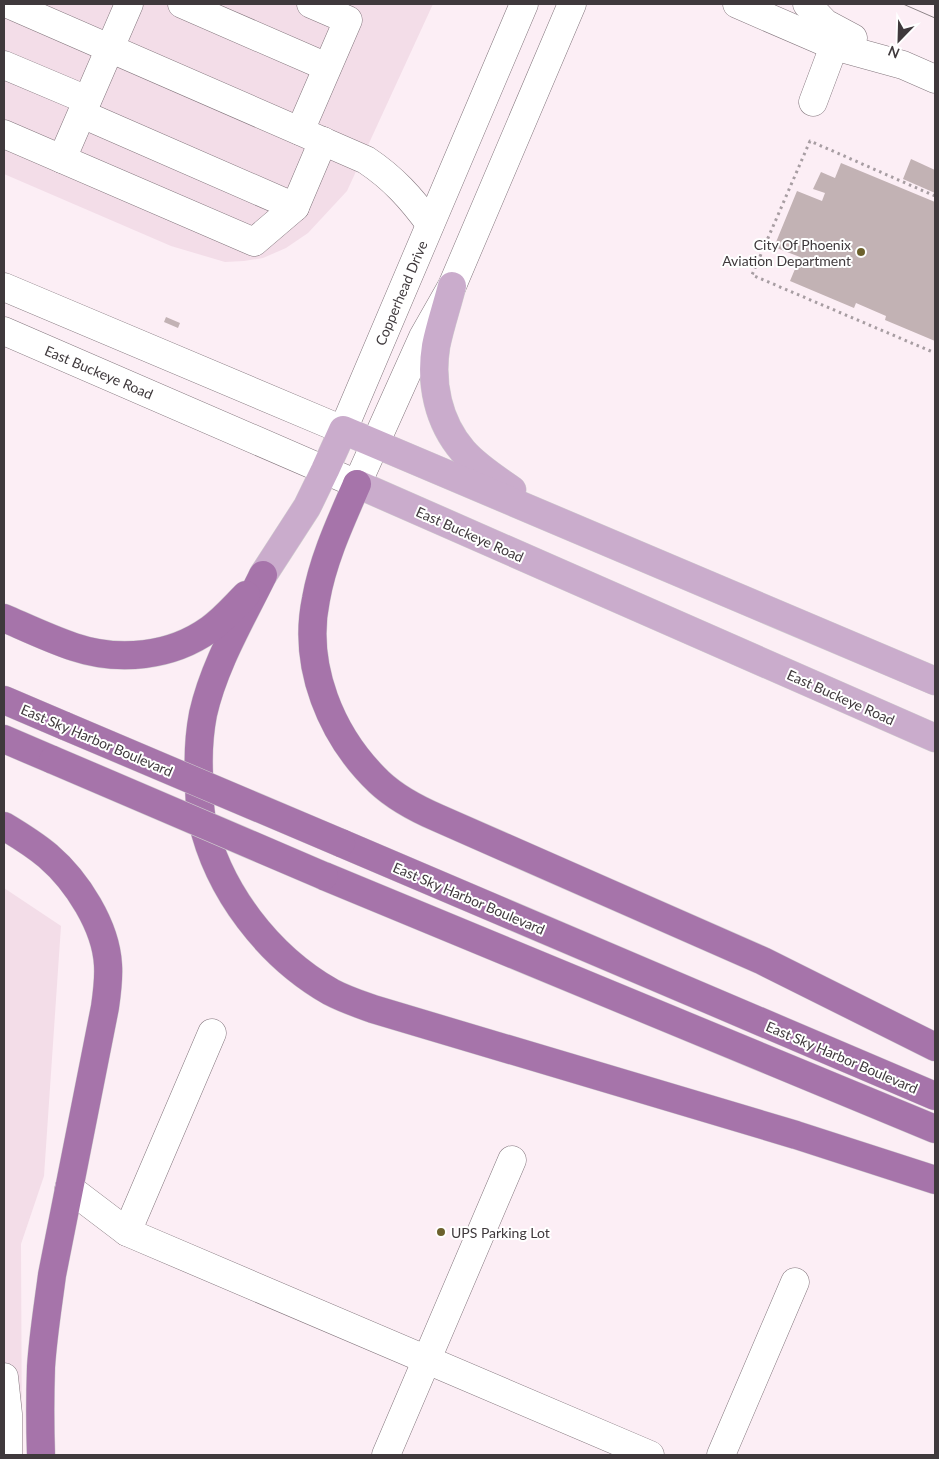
<svg xmlns="http://www.w3.org/2000/svg" width="939" height="1459" viewBox="0 0 939 1459" font-family="Lato,sans-serif">
  <style>
    .built { fill: #f3dde8 }
    .building { fill: #c2b2b4 }
    .lines { fill: none; stroke-linecap: round; stroke-linejoin: round }
    .minor-casing { stroke: #83767d; stroke-width: 29 }
    .major-casing { stroke: #d1cfd0; stroke-width: 29 }
    .highway-casing { stroke: #d1cfd0; stroke-width: 29 }
    .path { stroke: #a79da2; stroke-width: 3; stroke-dasharray: 2.5 4; stroke-linecap: butt }
    .minor { stroke: #fff; stroke-width: 28 }
    .major { stroke: #caaccc; stroke-width: 28 }
    .highway { stroke: #a674aa; stroke-width: 28 }
    .tram { stroke: #8d8488; stroke-width: 1 }
    .highway-bridge-casing { stroke: #d1cfd0; stroke-width: 29; stroke-linecap: butt }
    .highway-bridge { stroke: #a674aa; stroke-width: 28 }
    .poi-dot { fill: #6c612d; stroke: #fff; stroke-width: 2 }
    .labels { text-anchor: middle; dominant-baseline: central; stroke-width: 4; stroke-linejoin: round; paint-order: stroke }
    .poi-label { font-size: 14px; fill: #3f393c; stroke: #fff; text-anchor: end }
    .street-label { font-size: 14px; fill: #3f393c; stroke: #fff }
  </style>
  <rect width="100%" height="100%" fill="#fceef5"/>
  <g class="built">
    <polygon points="4,4 433,4 347,191 308,233 286,248 263,258 244,261 225,262 171,246 4,174"/>
    <polygon points="4,888 61,926 44,1176 21,1244 22,1455 4,1455"/>
  </g>
  <g class="building">
    <polygon points="911,159 935,170 935,193 903,179"/>
    <polygon points="841,163 935,202 935,341 885,320 886,316 856,303 854,308 790,281 800,257 774,247 797,191 822,201 825,193 813,189 821,172 835,178"/>
    <polygon points="166,317 180,323 178,328 164,322"/>
  </g>
  <g class="lines">
    <g class="minor-casing">
      <g id="minor">
        <path d="M8,4L366,160C393,178 411,198 430,224"/>
        <polyline points="182,4 327,67"/>
        <polyline points="737,4 834,46 903,65 935,79"/>
        <polyline points="807,4 825,23 853,38"/>
        <polyline points="4,65 87,100"/>
        <polyline points="813,102 834,46"/>
        <polyline points="300,131 348,20 311,4"/>
        <polyline points="4,134 254,242 295,207 82,114"/>
        <polyline points="62,159 129,4"/>
        <polyline points="295,207 323,141"/>
        <polyline points="4,287 343,430 524,4"/>
        <polyline points="4,331 357,484 423,337 452,286 572,4"/>
        <polyline points="69,1188 127,1232 650,1455"/>
        <polyline points="127,1232 212,1033"/>
        <polyline points="4,1377 8,1414 8,1455"/>
        <polyline points="386,1455 512,1160"/>
        <polyline points="721,1455 795,1282"/>
      </g>
    </g>
    <g class="major-casing">
      <g id="major">
        <path d="M452,286C447,306 440,326 436,346C430,383 438,422 463,451C477,467 495,478 512,490"/>
        <polyline points="357,484 935,738"/>
        <polyline points="263,575 307,507 325,470 343,430 935,681"/>
      </g>
    </g>
    <g class="highway-casing">
      <g id="highway">
        <path d="M357,484C341,521 323,559 316,599C302,666 331,736 379,782C396,798 417,809 438,818L763,961L935,1047"/>
        <path d="M263,575C241,620 214,665 203,714C199,735 198,754 199,775C199,790 199,805 202,820C218,891 268,956 331,992C344,999 359,1004 373,1009L796,1135L935,1180"/>
        <path d="M4,618C27,628 50,639 74,647C119,662 171,657 210,629C223,620 234,607 246,595"/>
        <polyline points="4,700 65,726"/>
        <polyline points="4,739 53,760"/>
        <path d="M4,826C19,835 35,845 48,856C77,881 106,926 108,965C109,979 107,993 105,1007L52,1275C48,1306 43,1336 41,1367C40,1396 40,1426 41,1455"/>
        <polyline points="341,843 935,1096"/>
        <polyline points="324,876 935,1129"/>
      </g>
    </g>
    <polyline class="path" points="935,196 810,141 752,275 935,353"/>
    <use href="#minor" class="minor"/>
    <use href="#major" class="major"/>
    <use href="#highway" class="highway"/>
    <polyline class="tram" points="903,4 935,18"/>
    <g class="highway-bridge-casing">
      <g id="highway-bridge">
        <polyline points="65,726 341,843"/>
        <polyline points="53,760 324,876"/>
      </g>
    </g>
    <use href="#highway-bridge" class="highway-bridge"/>
  </g>
  <g class="poi-dot">
    <circle cx="861" cy="252" r="5"/>
    <circle cx="441" cy="1232" r="5"/>
  </g>
  <g class="labels">
    <g class="poi-label">
      <text x="851" y="244">City Of Phoenix<tspan x="851" dy="16">Aviation Department</tspan></text>
      <text x="451" y="1232" text-anchor="start">UPS Parking Lot</text>
    </g>
    <g class="street-label">
      <text transform="translate(401 293) rotate(-67)">Copperhead Drive</text>
      <text transform="translate(99 372) rotate(23)">East Buckeye Road</text>
      <text transform="translate(470 534) rotate(24)">East Buckeye Road</text>
      <text transform="translate(841 697) rotate(24)">East Buckeye Road</text>
      <text transform="translate(97 740) rotate(23)">East Sky Harbor Boulevard</text>
      <text transform="translate(469 898) rotate(23)">East Sky Harbor Boulevard</text>
      <text transform="translate(842 1057) rotate(23)">East Sky Harbor Boulevard</text>
    </g>
  </g>
  <rect width="939" height="1459" fill="none" stroke="#3f393c" stroke-width="10"/>
  <g transform="translate(899 40) rotate(203)" stroke="#ffffff" stroke-width="4" paint-order="stroke">
  <path d="M0-4L9 19L0 12L-9 19Z" fill="#3f393c"/>
  <text y="-8" font-size="14" font-weight="bold" text-anchor="middle" fill="#3f393c">N</text>
  </g>
</svg>
